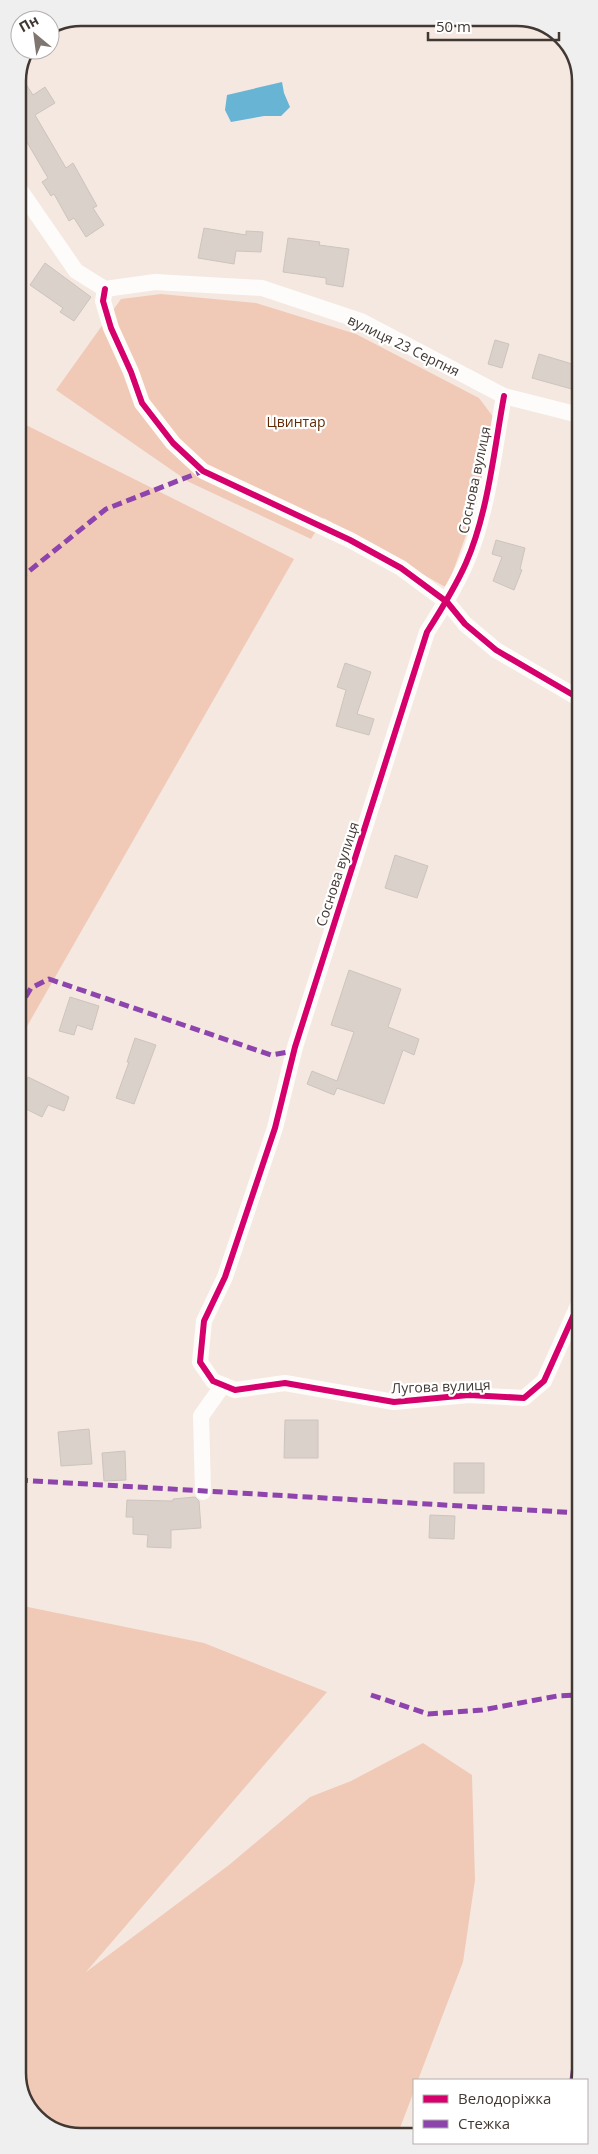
<svg xmlns="http://www.w3.org/2000/svg" width="598" height="2154" viewBox="0 0 598 2154" font-family="'Open Sans',sans-serif">
  <style>
    .green { fill: #f0cab6 }
    .water { fill: #67b4d4 }
    .building { fill: #dbd1cb; stroke: #cec4be }
    .lines { fill: none; stroke-linecap: round; stroke-linejoin: round }
    .minor { stroke: #fefcfa; stroke-width: 16 }
    .quiet { stroke: #8e44ad; stroke-width: 5; stroke-dasharray: 10 5; stroke-linecap: butt }
    .cycleway-casing { stroke: #fff; stroke-width: 9 }
    .cycleway { stroke: #d6006c; stroke-width: 6 }
    .labels { text-anchor: middle; dominant-baseline: central; stroke-width: 4.5; stroke-linejoin: round; paint-order: stroke }
    .street-label { font-size: 14px; fill: #413833; stroke: #fff }
    .park-label { font-size: 14px; fill: #612a05; stroke: #fff }
    .rim { fill: none; stroke: #413833; stroke-width: 2.5 }
  </style>
  <rect width="100%" height="100%" fill="#f5e8e1"/>
  <g class="green">
    <polygon points="161,294 256,303 356,334 479,398 494,418 475,510 447,588 324,518 311,539 189,482 56,390 121,299"/>
    <polygon points="18,421 294,559 18,1042"/>
    <polygon points="18,1605 204,1643 327,1692 86,1972 229,1865 310,1797 351,1781 423,1743 472,1775 475,1880 463,1962 418,2080 414,2080 414,2091 397,2136 76,2136 39,2121 19,2086"/>
  </g>
  <polygon class="water" points="282,82 284,93 290,107 281,116 264,116 231,122 225,110 227,95"/>
  <g class="building">
    <polygon points="20,75 33,95 45,87 55,103 35,115 66,168 73,163 97,206 93,208 104,225 86,237 74,218 69,221 54,194 51,196 42,182 48,178 18,127 18,81"/>
    <polygon points="204,228 246,235 246,231 263,232 261,252 236,251 234,264 198,258"/>
    <polygon points="288,238 320,242 319,245 349,249 343,287 326,284 326,278 283,272"/>
    <polygon points="45,263 91,297 74,321 60,312 63,308 30,285"/>
    <polygon points="495,340 509,344 502,368 488,364"/>
    <polygon points="539,354 579,366 579,391 532,378"/>
    <polygon points="496,540 525,548 520,569 522,570 514,590 493,581 502,557 492,554"/>
    <polygon points="345,663 371,672 357,714 374,719 369,735 336,726 346,690 337,687"/>
    <polygon points="395,855 428,866 417,898 385,888"/>
    <polygon points="349,970 401,989 388,1027 419,1039 414,1055 403,1050 384,1104 337,1088 334,1095 307,1084 312,1071 337,1081 354,1032 331,1025"/>
    <polygon points="70,997 99,1006 92,1030 77,1025 74,1035 59,1031"/>
    <polygon points="135,1038 156,1045 134,1104 116,1098 129,1062 127,1062"/>
    <polygon points="28,1077 69,1097 64,1111 48,1105 42,1117 18,1105 18,1097"/>
    <polygon points="285,1420 318,1420 318,1458 284,1458"/>
    <polygon points="89,1429 92,1464 61,1466 58,1432"/>
    <polygon points="125,1451 126,1480 104,1481 102,1453"/>
    <rect x="454" y="1463" width="30" height="30"/>
    <polygon points="195,1497 199,1501 201,1528 171,1530 171,1548 147,1547 148,1535 133,1534 133,1517 126,1517 127,1500 173,1501 173,1499"/>
    <polygon points="430,1515 455,1516 454,1539 429,1538"/>
  </g>
  <g class="lines">
    <g class="minor">
      <polyline points="18,187 76,271 105,289"/>
      <polyline points="105,289 103,301 111,328 131,372 142,403 173,443 203,471 350,540 401,568 447,602 465,624 496,650 580,699"/>
      <polyline points="105,289 155,282 262,288 361,321 504,396 579,415"/>
      <path d="M504,396C494,450 488,513 466,563C455,588 441,610 427,632L295,1047L275,1128L225,1277L204,1321L200,1362L213,1381L235,1390L285,1383L394,1402L469,1395L524,1398L544,1381L580,1301"/>
      <polyline points="203,1492 201,1416 223,1385"/>
    </g>
    <g class="quiet">
      <polyline points="18,580 106,509 203,471"/>
      <polyline points="18,1010 31,988 49,979 271,1055 294,1051"/>
      <polyline points="18,1480 580,1513"/>
      <polyline points="371,1695 428,1714 482,1710 557,1696 580,1695"/>
      <polyline points="572,2080 580,2020"/>
    </g>
    <g class="cycleway-casing">
      <g id="cycleway">
        <polyline points="105,289 103,301 111,328 131,372 142,403 173,443 203,471 350,540 401,568 447,602 465,624 496,650 580,699"/>
        <path d="M504,396C494,450 488,513 466,563C455,588 441,610 427,632L295,1047L275,1128L225,1277L204,1321L200,1362L213,1381L235,1390L285,1383L394,1402L469,1395L524,1398L544,1381L580,1301"/>
      </g>
    </g>
    <use href="#cycleway" class="cycleway"/>
  </g>
  <g class="labels">
    <g class="street-label">
      <text transform="translate(404 345) rotate(26)">вулиця 23 Серпня</text>
      <text transform="translate(474 480) rotate(-78)">Соснова вулиця</text>
      <text transform="translate(337 874) rotate(-72)">Соснова вулиця</text>
      <text transform="translate(441 1386) rotate(-2)">Лугова вулиця</text>
    </g>
    <g class="park-label">
      <text x="296" y="421">Цвинтар</text>
    </g>
  </g>
  <path d="M0 0H598V2154H0ZM81 26H517A55 55 0 0 1 572 81V2073A55 55 0 0 1 517 2128H81A55 55 0 0 1 26 2073V81A55 55 0 0 1 81 26Z" fill="#f0efef" fill-rule="evenodd"/>
  <path class="rim" d="M81 26H517A55 55 0 0 1 572 81V2073A55 55 0 0 1 517 2128H81A55 55 0 0 1 26 2073V81A55 55 0 0 1 81 26Z"/>
  <rect x="413" y="2079" width="175" height="65" fill="#ffffff" stroke="#b3afad"/>
  <rect x="423" y="2095" width="25" height="8" fill="#d6006c" stroke="#b3afad"/>
  <text x="458" y="2104" font-size="15" fill="#413833">Велодоріжка</text>
  <rect x="423" y="2120" width="25" height="8" fill="#8e44ad" stroke="#b3afad"/>
  <text x="458" y="2129" font-size="15" fill="#413833">Стежка</text>
  <g transform="translate(35 35) rotate(331)"><circle r="24" fill="#ffffff" stroke="#b3afad"/>
  <path d="M0-4L9 19L0 12L-9 19Z" fill="#807670"/>
  <text y="-8" font-size="14" font-weight="bold" text-anchor="middle" fill="#413833">Пн</text>
  </g>
  <path d="M428 32v8h131v-8" fill="none" stroke="#413833" stroke-width="2.5"/>
  <text x="436" y="32" font-size="15" fill="#413833" stroke="#ffffff" stroke-width="4" paint-order="stroke">50 m</text>
</svg>
